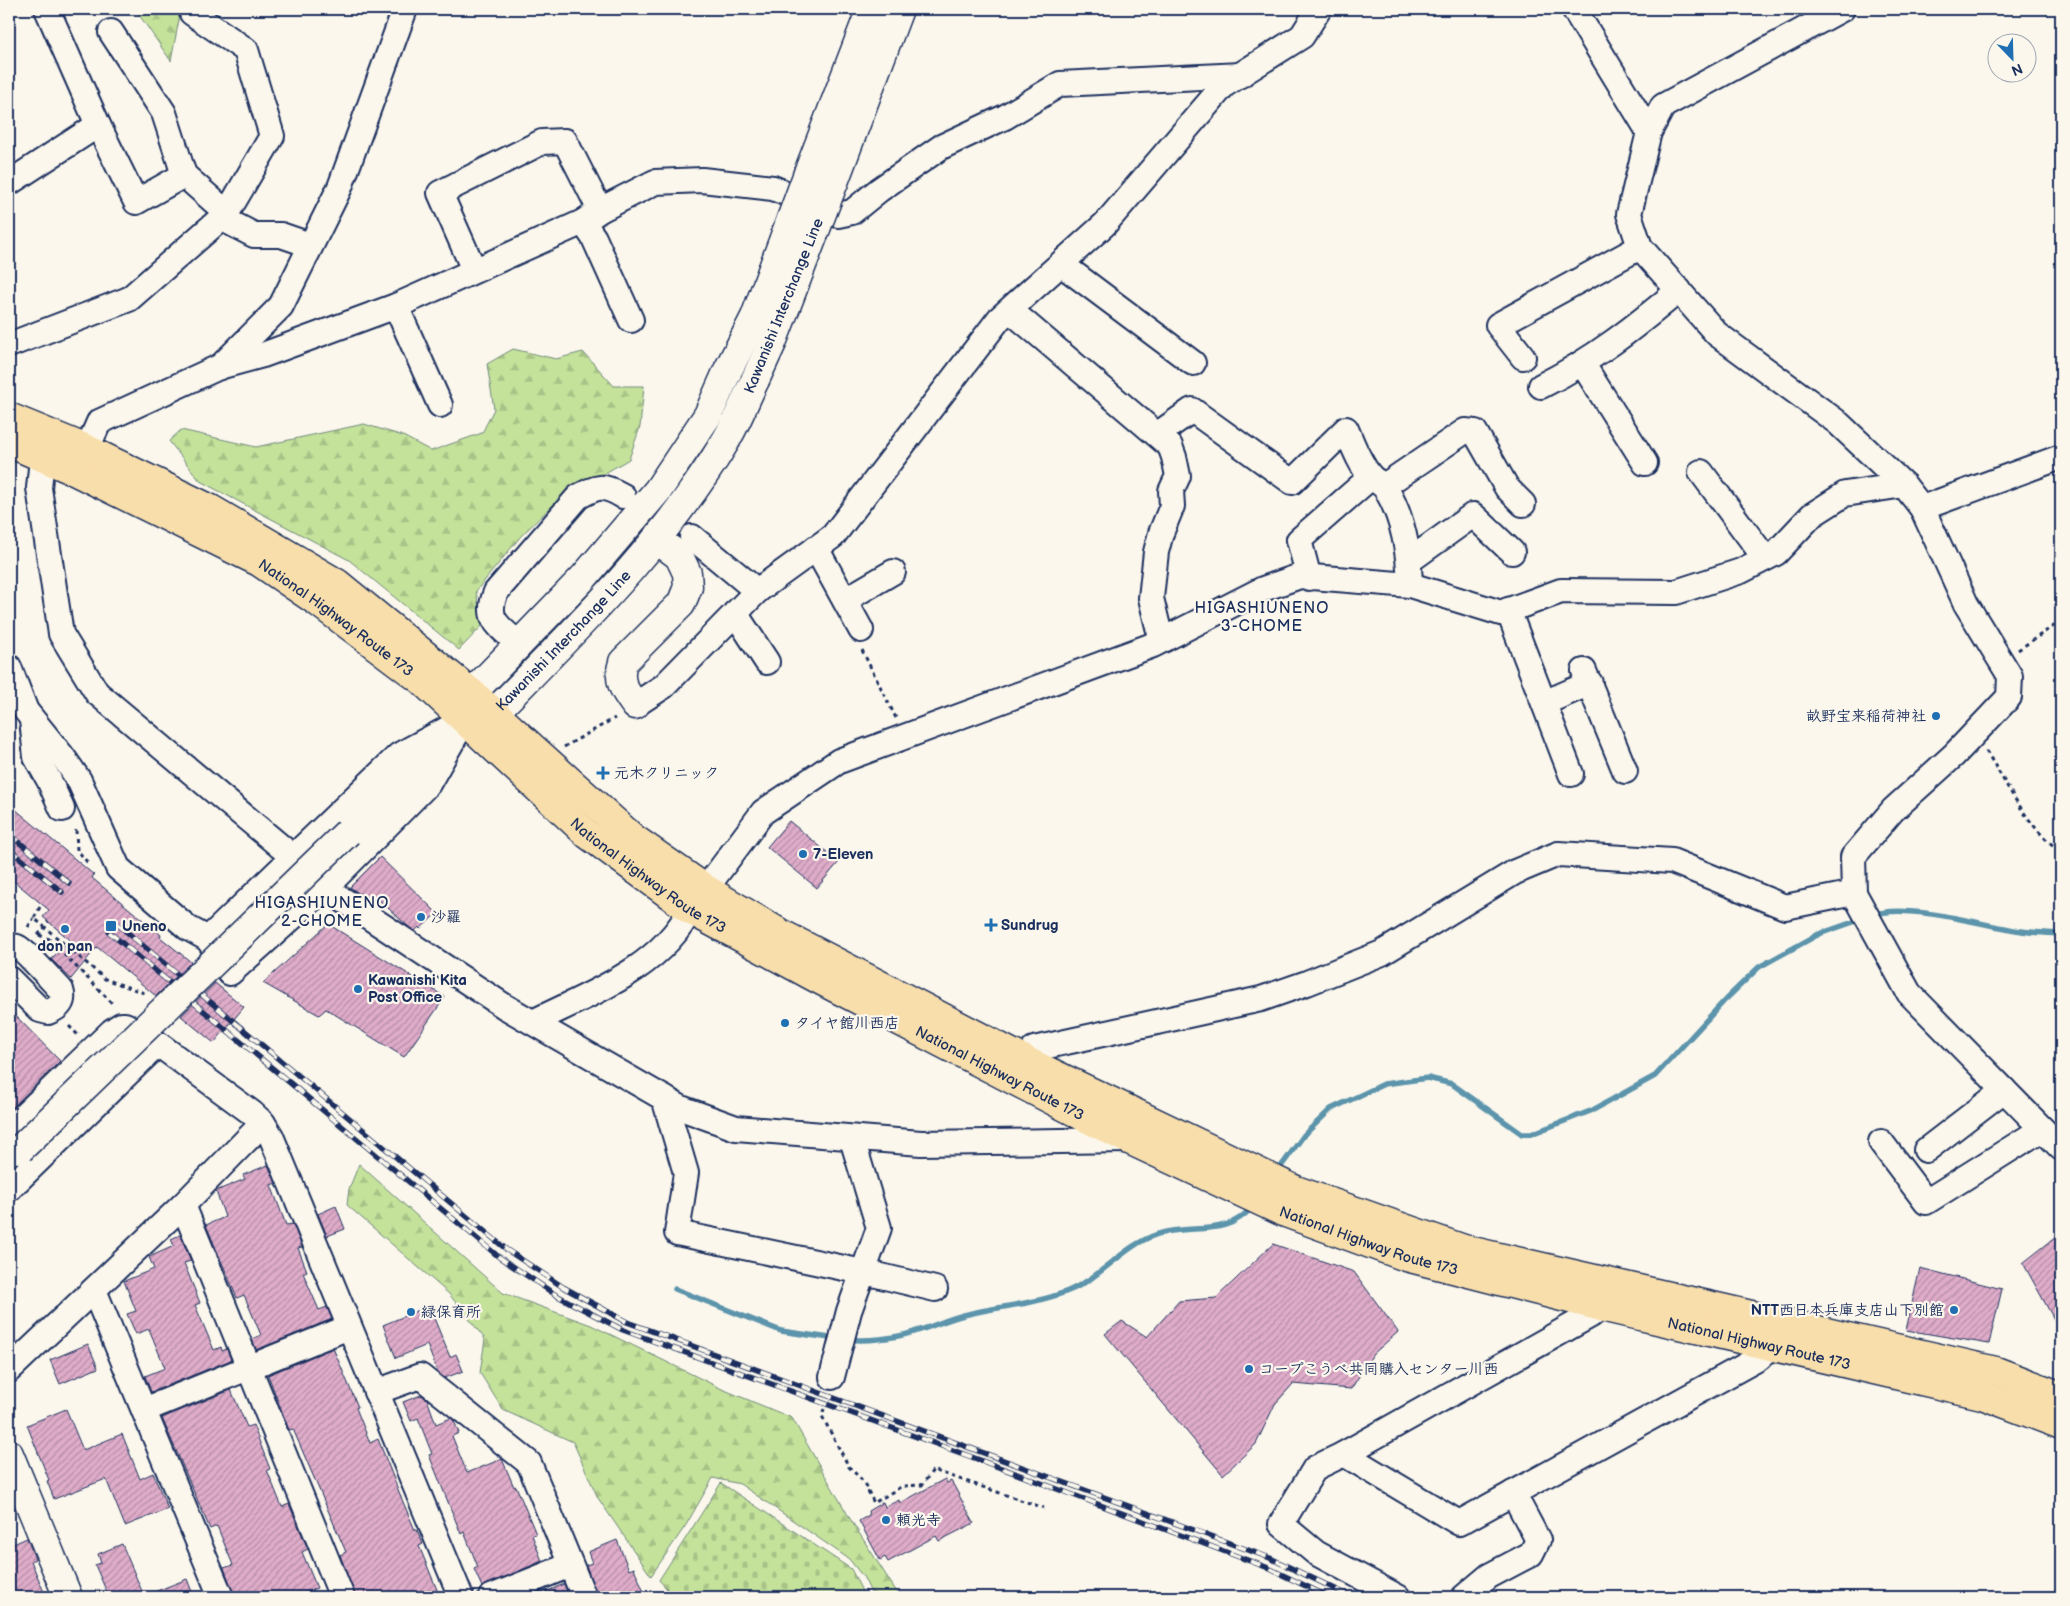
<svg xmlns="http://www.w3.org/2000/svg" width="2070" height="1606" viewBox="0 0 2070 1606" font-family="'Balsamiq Sans','Klee One',sans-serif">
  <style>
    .forest { fill: url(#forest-firs); stroke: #70887c }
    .cemetery { fill: url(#cemetery-stones); stroke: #70887c }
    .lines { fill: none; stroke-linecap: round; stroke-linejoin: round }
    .stream { stroke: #5c94ac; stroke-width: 5.5 }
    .building { fill: url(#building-hatch); stroke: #1b2f5e }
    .minor-casing { stroke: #1b2f5e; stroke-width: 28 }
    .tertiary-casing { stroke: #1b2f5e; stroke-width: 31 }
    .secondary-casing { stroke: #1b2f5e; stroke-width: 31 }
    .trunk-casing { stroke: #1b2f5e; stroke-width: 31 }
    .path { stroke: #1b2f5e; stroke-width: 3; stroke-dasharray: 4 4; stroke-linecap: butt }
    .minor { stroke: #fbf7ec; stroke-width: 24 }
    .tertiary { stroke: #fbf7ec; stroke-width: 28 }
    .secondary { stroke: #fbf7ec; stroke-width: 28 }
    .trunk { stroke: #f8deab; stroke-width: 28 }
    .rail-casing { stroke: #1b2f5e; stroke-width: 5.5 }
    .rail { stroke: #fbf7ec; stroke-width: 4; stroke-dasharray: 11; stroke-linecap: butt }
    .tertiary-bridge-casing { stroke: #1b2f5e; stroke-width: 31; stroke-linecap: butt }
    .secondary-bridge-casing { stroke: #1b2f5e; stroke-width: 31; stroke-linecap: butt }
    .tertiary-bridge { stroke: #fbf7ec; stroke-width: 28 }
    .secondary-bridge { stroke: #fbf7ec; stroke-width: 28 }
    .poi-dot { fill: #1f6fb2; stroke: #fbf7ec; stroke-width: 2 }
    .labels { text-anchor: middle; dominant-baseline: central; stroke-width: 4.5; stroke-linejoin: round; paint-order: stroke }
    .street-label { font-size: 15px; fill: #1b2f5e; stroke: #fbf7ec }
    .poi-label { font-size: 15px; font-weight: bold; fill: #1b2f5e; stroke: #fbf7ec; text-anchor: start }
    .neighbourhood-label { font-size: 16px; letter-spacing: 1px; fill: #1b2f5e; stroke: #fbf7ec }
  </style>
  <defs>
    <pattern id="forest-firs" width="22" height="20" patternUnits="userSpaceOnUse" patternTransform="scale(1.25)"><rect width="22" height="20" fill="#c4e29a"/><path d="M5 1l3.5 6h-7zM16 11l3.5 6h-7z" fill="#a8c287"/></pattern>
    <pattern id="cemetery-stones" width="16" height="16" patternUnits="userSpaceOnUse" patternTransform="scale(1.25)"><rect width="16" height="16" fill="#c4e29a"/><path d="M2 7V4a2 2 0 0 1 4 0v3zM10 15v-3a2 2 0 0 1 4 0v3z" fill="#a8c287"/></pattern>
    <pattern id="building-hatch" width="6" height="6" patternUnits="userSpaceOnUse" patternTransform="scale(1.25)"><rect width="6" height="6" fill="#dfacc9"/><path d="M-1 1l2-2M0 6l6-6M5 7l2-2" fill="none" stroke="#b48ca6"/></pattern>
  </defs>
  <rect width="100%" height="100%" fill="#fbf7ec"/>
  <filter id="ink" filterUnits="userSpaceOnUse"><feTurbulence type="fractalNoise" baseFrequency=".02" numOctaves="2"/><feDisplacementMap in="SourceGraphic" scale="10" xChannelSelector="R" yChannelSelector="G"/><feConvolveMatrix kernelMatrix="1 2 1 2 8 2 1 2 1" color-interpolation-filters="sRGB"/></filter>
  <g filter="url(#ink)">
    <g class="forest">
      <polygon points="135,9 181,9 171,61"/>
      <polygon points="513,349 556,359 583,352 614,386 644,386 640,427 629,459 556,502 521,536 476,591 482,626 459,650 349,560 200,481 169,441 181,430 256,447 364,424 403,436 431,451 482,433 494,409 487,364"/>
      <polygon points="359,1164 503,1293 591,1325 722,1389 792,1418 852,1522 900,1597 873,1597 864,1578 849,1559 740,1484 713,1478 686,1525 651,1576 598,1498 573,1442 503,1410 480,1373 485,1339 449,1294 347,1205 349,1189"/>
    </g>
    <polygon class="cemetery" points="721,1483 851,1569 865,1597 674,1597 659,1580"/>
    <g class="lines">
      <g class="stream">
        <path d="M1873,915C1907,902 1984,926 2022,931C2035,933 2048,933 2061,934"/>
        <polyline points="1277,1172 1304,1135 1331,1109 1384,1084 1428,1078 1452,1084 1522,1134 1531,1134 1593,1110 1655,1076 1725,1000 1759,967 1819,934 1862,919"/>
        <polyline points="675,1289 781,1331 837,1339"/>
        <path d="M846,1339C865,1342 895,1338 914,1332C932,1327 949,1318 968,1314C1001,1306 1036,1304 1068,1291C1101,1278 1124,1245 1158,1234C1194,1223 1225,1239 1253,1206"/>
      </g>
    </g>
    <g class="building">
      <polygon points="9,804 94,875 92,878 161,935 160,937 191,962 156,996 97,947 71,979 51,959 70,940 43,917 49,910 9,877"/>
      <polygon points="789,821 839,862 817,888 767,847"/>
      <polygon points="380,857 437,913 420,929 419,927 415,931 410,928 378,899 374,904 350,887"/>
      <polygon points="328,924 445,997 404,1057 326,1009 319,1015 263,983"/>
      <polygon points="215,983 244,1007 214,1043 181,1016"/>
      <polygon points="9,1009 60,1061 9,1111"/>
      <polygon points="268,1165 276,1183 271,1185 286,1225 293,1224 302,1247 298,1248 307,1271 303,1273 319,1310 327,1307 332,1319 256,1350 252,1339 261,1335 244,1295 237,1298 206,1225 225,1217 216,1191 245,1179 243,1175"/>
      <polygon points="336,1206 345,1229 327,1236 318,1214"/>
      <polygon points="2061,1233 2061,1332 2023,1263"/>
      <polygon points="180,1235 191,1261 184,1263 200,1303 195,1305 214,1350 221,1347 222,1351 227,1349 231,1360 151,1392 145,1376 165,1368 149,1329 136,1334 127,1314 136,1311 124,1281 154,1269 149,1257 174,1246 171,1239"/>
      <polygon points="1273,1244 1354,1272 1398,1332 1373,1354 1351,1389 1293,1384 1275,1404 1256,1444 1223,1475 1105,1334 1122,1321 1147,1337 1179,1301 1216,1298"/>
      <polygon points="1920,1268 2002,1289 1989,1344 1906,1330"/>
      <polygon points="429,1306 450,1357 456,1354 463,1371 445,1378 438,1373 427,1345 396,1358 383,1325"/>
      <polygon points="88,1344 98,1368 60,1384 50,1360"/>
      <polygon points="333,1348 358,1407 356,1408 370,1443 378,1439 403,1502 415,1530 417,1530 423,1544 419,1546 440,1597 355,1597 340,1555 346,1552 293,1429 289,1430 268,1375"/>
      <polygon points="231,1390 247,1427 253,1425 270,1469 267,1470 282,1507 289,1504 308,1549 302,1552 317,1588 294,1597 235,1597 224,1568 233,1565 217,1526 210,1529 162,1418"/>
      <polygon points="421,1395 427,1399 436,1424 451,1418 454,1421 459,1433 452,1436 467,1473 502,1459 514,1487 516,1486 536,1534 532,1535 542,1561 482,1587 474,1569 478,1567 464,1532 461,1534 429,1455 432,1454 418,1418 411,1421 403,1402"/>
      <polygon points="66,1409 83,1450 122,1434 140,1479 153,1473 168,1509 125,1526 106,1479 54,1499 47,1481 49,1480 27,1425"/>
      <polygon points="945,1479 947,1483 951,1481 954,1486 974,1523 939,1541 936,1536 888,1562 885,1557 880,1560 859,1521 869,1515 868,1511 883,1502 885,1507 899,1500 900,1503"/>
      <polygon points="27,1538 35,1559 31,1561 46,1597 13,1597 9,1587 9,1546"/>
      <polygon points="617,1540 629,1570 634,1568 646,1597 597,1597 586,1565 592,1563 588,1552"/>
      <polygon points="122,1544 144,1596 187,1579 194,1597 109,1597 95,1565 101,1563 98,1554"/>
      <polygon points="564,1584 569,1597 534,1597"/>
    </g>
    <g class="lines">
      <g class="minor-casing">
        <g id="minor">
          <polyline points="1574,9 1649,132"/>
          <polyline points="192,13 246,50 272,136 227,213"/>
          <polyline points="111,32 164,113 184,175"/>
          <polyline points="9,183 98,125"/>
          <polyline points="221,218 254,235 281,235 310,245"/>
          <polyline points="583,222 594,238 631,320"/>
          <polyline points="1061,264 1193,363"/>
          <polyline points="474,270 440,193 542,142 565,141 600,210"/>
          <polyline points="396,306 440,405"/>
          <polyline points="1010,310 1170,446 1174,457 1178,476 1171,491 1172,506 1161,533 1156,552 1151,598 1158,627 1165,639"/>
          <polyline points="9,345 129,299 227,213 184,175 136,202 98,125 47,9"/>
          <polyline points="1523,357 1498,325 1640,247"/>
          <polyline points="1582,363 1645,463"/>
          <polyline points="220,367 281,306 340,187 405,9"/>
          <path d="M1541,386C1593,360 1635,327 1679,290"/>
          <path d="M1158,434L1192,410L1292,482L1346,429C1353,445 1359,463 1371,477C1375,481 1382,483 1386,489C1403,517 1409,552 1410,585"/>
          <polyline points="42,458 39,488 61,634 97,693 293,857 325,888 504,1006 681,1108 736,1128 921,1143 1129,1140"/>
          <polyline points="80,465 99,422 219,367 263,355 396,306 583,222 600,210 655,182 702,180 773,188 838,215 852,212 879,190 941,147 1005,117 1060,84 1241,75"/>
          <polyline points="1701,472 1765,558"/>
          <polyline points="1384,486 1465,431 1475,432 1507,488 1523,504"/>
          <polyline points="1922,508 2061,457"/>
          <polyline points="692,537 757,591"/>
          <polyline points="816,548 861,630"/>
          <polyline points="1409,561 1473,515 1512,552"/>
          <polyline points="1309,578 1299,540 1371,477"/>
          <polyline points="845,600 893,572"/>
          <polyline points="1508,610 1571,774"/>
          <polyline points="735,613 767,662"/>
          <path d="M519,644C500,627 484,620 496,592L578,497C598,486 602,484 623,496"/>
          <polyline points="9,667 26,711 63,757 79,780 118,868 188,928 208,939 230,973 325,888 428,784 457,733"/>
          <polyline points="1584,671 1625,771"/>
          <polyline points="1544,703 1590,683"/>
          <polyline points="635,705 664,686 757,591 833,536 999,319 1105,224 1224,85 1302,36 1319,9"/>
          <polyline points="32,720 36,757 49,780 62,809"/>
          <polyline points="1854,893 1909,993 2061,1148"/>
          <polyline points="208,939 399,755 447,729"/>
          <path d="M9,948C11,947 14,946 17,947C24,949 54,983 61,990C65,1002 59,1008 48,1012L40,1010L9,979"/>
          <path d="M533,1022C589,994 660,969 690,910L763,812L839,761L1153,645L1263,589L1300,576L1410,585L1501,613L1561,591L1676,592L1741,571L1776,553L1812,515L1845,494L1904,485"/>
          <polyline points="1014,1075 1034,1049 1261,999 1307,983 1382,953 1515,872 1558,854 1672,861 1785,907 1854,893 1853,857 1893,810 1954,755 2009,697 2010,676 1966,604 1922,508 1904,485 1837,422 1717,334 1640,247 1629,214 1649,132 1663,106 1842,9"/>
          <polyline points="664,1098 686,1173 677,1233 877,1275 935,1289"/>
          <polyline points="9,1130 112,1031 121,1025 125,1025 158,1044 252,1113 263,1123 271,1136 461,1597"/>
          <polyline points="1881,1142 1926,1202 2042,1129"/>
          <polyline points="1926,1150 2004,1090"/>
          <polyline points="9,1189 158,1044"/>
          <polyline points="183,1205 342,1597"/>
          <polyline points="94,1290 221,1597"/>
          <polyline points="1601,1307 1591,1315 1344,1454 1459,1523 1759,1358 1771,1347"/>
          <polyline points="9,1370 183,1205 263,1123"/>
          <polyline points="832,1377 849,1311 879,1228 852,1139"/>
          <polyline points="376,1392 420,1376 529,1463 584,1597"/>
          <polyline points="144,1410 349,1327"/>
          <polyline points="1344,1454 1315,1468 1281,1524 1316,1553 1398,1597"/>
          <polyline points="491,1597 570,1565"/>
          <polyline points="1464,1597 1489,1576 1531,1554 1538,1540 1513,1493"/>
        </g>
      </g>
      <g class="tertiary-casing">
        <g id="tertiary">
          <path d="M635,705C624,690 617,681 623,662L681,604L688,587L687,573L679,556L656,539"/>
          <polyline points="348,832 464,720"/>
          <polyline points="9,1454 68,1597"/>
        </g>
      </g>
      <g class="secondary-casing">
        <g id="secondary">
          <polyline points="808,173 871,9"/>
          <polyline points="834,182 899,9"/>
          <polyline points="465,717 472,693 584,577 658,490 708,415 728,370"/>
          <path id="s1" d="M470,719L494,713C577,628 664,544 725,442C737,422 745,400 755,380"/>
        </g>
      </g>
      <g class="trunk-casing">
        <g id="trunk">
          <polyline points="9,417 87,449 211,509 337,583 472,693 633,838 706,889 782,934 1025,1060 1296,1190 1464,1249 1996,1371 2061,1396"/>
          <path id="s2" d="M9,443L76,472L259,562L319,603L421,680L587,834L690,910L816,978L1129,1140L1283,1212L1406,1257L1601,1307L1982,1395L2061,1425"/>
        </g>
      </g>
      <g class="path">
        <polyline points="862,650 896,718"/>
        <polyline points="2018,650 2061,621"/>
        <polyline points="564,747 615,718"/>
        <path d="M1986,751C2006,782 2029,831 2061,851"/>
        <polyline points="76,830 77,850 88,863"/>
        <polyline points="40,907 34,918 105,979 147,994"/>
        <polyline points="28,927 34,918"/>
        <polyline points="38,935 45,928 48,921"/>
        <polyline points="39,935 49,939 114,1005"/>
        <polyline points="69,1026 78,1035"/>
        <polyline points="824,1409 822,1416 849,1467 863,1481 874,1503 902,1486 922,1485 933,1470 1044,1508"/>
      </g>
      <use href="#minor" class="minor"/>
      <use href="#tertiary" class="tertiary"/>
      <use href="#secondary" class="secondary"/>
      <use href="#trunk" class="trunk"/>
      <g class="rail-casing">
        <g id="rail">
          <polyline points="9,834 69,883"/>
          <polyline points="9,849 62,892"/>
          <polyline points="116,923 507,1250 563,1287 627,1322 1270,1558 1352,1597"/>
          <polyline points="109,932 499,1257 556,1295 623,1330 969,1456 1266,1567 1329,1597"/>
        </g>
      </g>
      <use href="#rail" class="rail"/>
      <g class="tertiary-bridge-casing">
        <polyline id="tertiary-bridge" points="20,1149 348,832"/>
      </g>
      <g class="secondary-bridge-casing">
        <g id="secondary-bridge">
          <polyline points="728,370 755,317 808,173"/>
          <polyline points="755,380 772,343 834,182"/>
        </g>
      </g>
      <use href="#tertiary-bridge" class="tertiary-bridge"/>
      <use href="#secondary-bridge" class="secondary-bridge"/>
    </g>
  </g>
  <g class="poi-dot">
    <circle cx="1936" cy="716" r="5"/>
    <path d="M600.5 765.5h5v5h5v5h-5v5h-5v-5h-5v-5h5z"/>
    <circle cx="803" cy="854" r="5"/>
    <circle cx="421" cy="917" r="5"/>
    <path d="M988.5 917.5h5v5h5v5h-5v5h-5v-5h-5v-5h5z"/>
    <rect x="105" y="920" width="12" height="12" rx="2.5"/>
    <circle cx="65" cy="929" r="5"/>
    <circle cx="358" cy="989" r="5"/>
    <circle cx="785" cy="1023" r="5"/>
    <circle cx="1954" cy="1310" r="5"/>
    <circle cx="411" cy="1312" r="5"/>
    <circle cx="1249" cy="1369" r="5"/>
    <circle cx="886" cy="1520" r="5"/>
  </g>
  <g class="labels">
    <g class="street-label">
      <text transform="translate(784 306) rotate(-68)">Kawanishi Interchange Line</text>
      <text stroke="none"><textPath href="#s2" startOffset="372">National Highway Route 173</textPath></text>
      <text stroke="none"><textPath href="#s1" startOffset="125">Kawanishi Interchange Line</textPath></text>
      <text stroke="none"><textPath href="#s2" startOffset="778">National Highway Route 173</textPath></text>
      <text stroke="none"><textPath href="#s2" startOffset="1182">National Highway Route 173</textPath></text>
      <text stroke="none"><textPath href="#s2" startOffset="1588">National Highway Route 173</textPath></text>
      <text stroke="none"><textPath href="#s2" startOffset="1992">National Highway Route 173</textPath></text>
    </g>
    <g class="poi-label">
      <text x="1926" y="716" text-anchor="end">畝野宝来稲荷神社</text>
      <text x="614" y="773">元木クリニック</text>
      <text x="813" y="854">7-Eleven</text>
      <text x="431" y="917">沙羅</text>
      <text x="1001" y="925">Sundrug</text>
      <text x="122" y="926">Uneno</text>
      <text x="65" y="946" text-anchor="middle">don pan</text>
      <text x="368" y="980">Kawanishi Kita<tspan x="368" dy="17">Post Office</tspan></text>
      <text x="795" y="1023">タイヤ館川西店</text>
      <text x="1944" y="1310" text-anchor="end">NTT西日本兵庫支店山下別館</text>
      <text x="421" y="1312">緑保育所</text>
      <text x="1259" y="1369">コープこうべ共同購入センター川西</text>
      <text x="896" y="1520">頼光寺</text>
    </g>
    <g class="neighbourhood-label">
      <text x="1262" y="608">HIGASHIUNENO<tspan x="1262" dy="18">3-CHOME</tspan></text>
      <text x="322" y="903">HIGASHIUNENO<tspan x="322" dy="18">2-CHOME</tspan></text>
    </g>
  </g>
  <rect width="2070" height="1606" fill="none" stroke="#fbf7ec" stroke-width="30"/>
  <rect x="15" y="15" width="2040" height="1576" fill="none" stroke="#1b2f5e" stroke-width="2" filter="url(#ink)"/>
  <g transform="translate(2012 58) rotate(157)"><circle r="24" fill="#fbf7ec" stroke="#a1a7b3"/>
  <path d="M0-4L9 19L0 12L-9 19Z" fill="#1f6fb2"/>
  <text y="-8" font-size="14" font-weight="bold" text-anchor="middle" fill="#1b2f5e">N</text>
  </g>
</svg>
